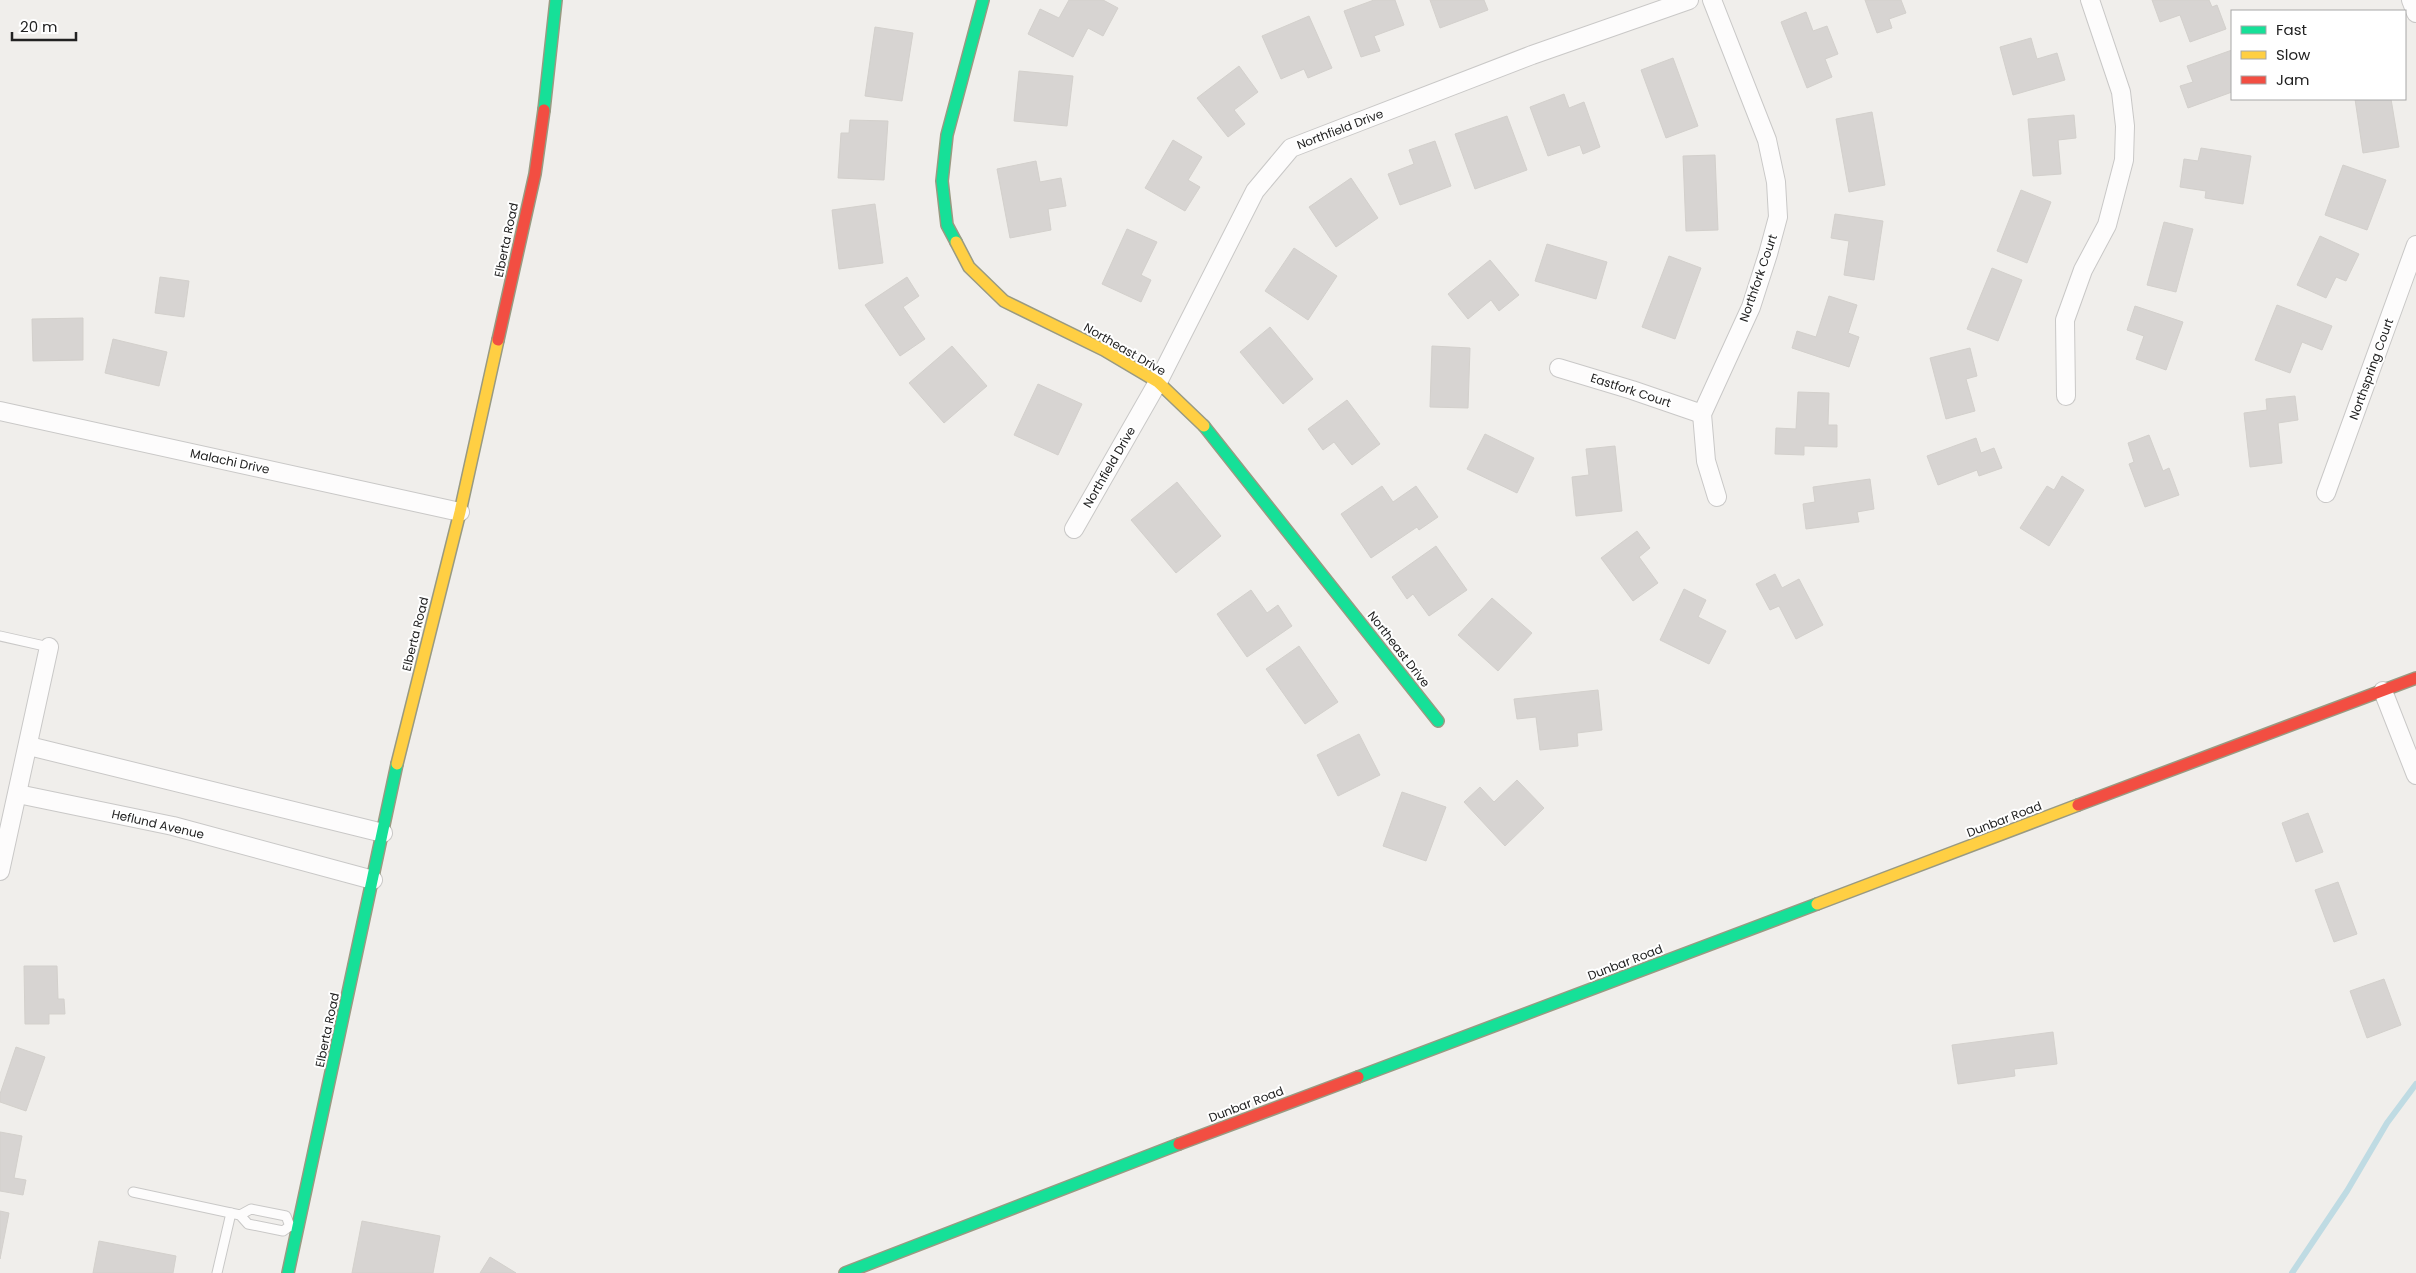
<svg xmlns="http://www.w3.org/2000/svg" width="2416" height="1273" viewBox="0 0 2416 1273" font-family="Poppins,sans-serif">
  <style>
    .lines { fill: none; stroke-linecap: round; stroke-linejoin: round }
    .stream { stroke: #bfdbe3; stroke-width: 6 }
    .building { fill: #d7d4d2; stroke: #d3d0cc }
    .lane-casing { stroke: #c9c8c7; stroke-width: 11 }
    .street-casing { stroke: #c9c8c7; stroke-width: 20 }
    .fast-casing { stroke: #999a82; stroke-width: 14 }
    .slow-casing { stroke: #999a82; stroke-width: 14 }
    .jam-casing { stroke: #999a82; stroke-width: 14 }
    .lane { stroke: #fdfcfc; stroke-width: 9 }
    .street { stroke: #fdfcfc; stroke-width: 18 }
    .fast { stroke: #16e098; stroke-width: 11 }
    .slow { stroke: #ffcf43; stroke-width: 11 }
    .jam { stroke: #f24e42; stroke-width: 11 }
    .labels { text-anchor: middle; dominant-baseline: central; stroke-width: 4; stroke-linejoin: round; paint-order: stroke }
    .street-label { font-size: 12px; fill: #222; stroke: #fff }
  </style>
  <rect width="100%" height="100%" fill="#f0eeeb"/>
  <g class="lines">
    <polyline class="stream" points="2292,1273 2347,1191 2387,1123 2416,1084"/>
  </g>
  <g class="building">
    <polygon points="1069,0 1103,0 1118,8 1103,36 1088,28 1073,57 1028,34 1040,9 1059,18"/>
    <polygon points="1374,0 1395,0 1404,25 1374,36 1380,51 1361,57 1344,11"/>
    <polygon points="1430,0 1484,0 1488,10 1440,28"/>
    <polygon points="1865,0 1901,0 1906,13 1889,19 1892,28 1877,33"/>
    <polygon points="2152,0 2209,0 2212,7 2217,5 2226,29 2190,42 2180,15 2160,22"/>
    <polygon points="1806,12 1813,31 1827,26 1838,54 1825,59 1832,77 1807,88 1781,22"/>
    <polygon points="1309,16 1332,68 1308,78 1304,69 1281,79 1262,36"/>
    <polygon points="875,27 913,33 902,101 865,96"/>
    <polygon points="2031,38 2037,59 2057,53 2065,80 2013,95 2000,47"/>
    <polygon points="2232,50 2232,92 2188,108 2180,86 2193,82 2187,66"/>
    <polygon points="1673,58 1698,126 1666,138 1641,70"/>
    <polygon points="1239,66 1258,92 1234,110 1245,124 1228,137 1197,98"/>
    <polygon points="1019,71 1073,76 1067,126 1014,121"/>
    <polygon points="1564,94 1569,108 1584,102 1600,147 1583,154 1580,145 1548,156 1530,107"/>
    <polygon points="2355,99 2391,99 2399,147 2363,153"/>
    <polygon points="1872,112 1885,185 1849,192 1836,119"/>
    <polygon points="2074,115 2076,138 2058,140 2061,174 2033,176 2028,119"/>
    <polygon points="1507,116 1527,170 1475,189 1455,134"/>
    <polygon points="850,120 888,121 884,180 838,178 841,133 849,133"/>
    <polygon points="1173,140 1202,157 1188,180 1200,187 1185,211 1145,188"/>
    <polygon points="1435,141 1451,186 1400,205 1388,174 1414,164 1409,150"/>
    <polygon points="2201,148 2251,156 2243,204 2205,198 2206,191 2180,187 2184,159 2198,161"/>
    <polygon points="1715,155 1718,230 1686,231 1683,156"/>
    <polygon points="1036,161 1040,182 1061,178 1066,206 1048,209 1051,230 1010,238 997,169"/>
    <polygon points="2343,165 2386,180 2367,230 2325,215"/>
    <polygon points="1351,178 1378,218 1336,247 1309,207"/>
    <polygon points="2021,190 2051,202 2027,263 1997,251"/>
    <polygon points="875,204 883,263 839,269 832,210"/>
    <polygon points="1835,214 1883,221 1874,280 1844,275 1849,241 1831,238"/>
    <polygon points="2164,222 2193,229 2176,292 2147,285"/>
    <polygon points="1127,229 1157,242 1141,275 1151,280 1141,302 1102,284"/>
    <polygon points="2320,236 2359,254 2346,281 2336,277 2326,298 2297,285"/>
    <polygon points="1547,244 1607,262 1596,299 1535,281"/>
    <polygon points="1294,248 1337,276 1308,320 1265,291"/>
    <polygon points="1669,256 1701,268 1675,339 1642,327"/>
    <polygon points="1490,260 1519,295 1499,311 1491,300 1468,319 1448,294"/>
    <polygon points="1992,268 2022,280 1998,341 1967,329"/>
    <polygon points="160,277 189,281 184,317 155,313"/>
    <polygon points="907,277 919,296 903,307 925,339 900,356 865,305"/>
    <polygon points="1829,296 1857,305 1848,333 1859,337 1849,367 1792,348 1797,331 1816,337"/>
    <polygon points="2277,305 2332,326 2322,350 2302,342 2290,373 2255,360"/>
    <polygon points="2135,306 2183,322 2166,370 2136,359 2144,336 2127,330"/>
    <polygon points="83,318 83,360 33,361 32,319"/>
    <polygon points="1270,327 1313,379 1283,404 1240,352"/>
    <polygon points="113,339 167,352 159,386 105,373"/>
    <polygon points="952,346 987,386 944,423 909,383"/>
    <polygon points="1432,346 1470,348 1468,408 1430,407"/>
    <polygon points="1970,348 1977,376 1966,379 1975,411 1946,419 1930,358"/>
    <polygon points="1038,384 1082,404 1058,455 1014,435"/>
    <polygon points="1798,392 1829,393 1828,425 1837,425 1837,447 1804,446 1804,455 1775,454 1776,428 1796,429"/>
    <polygon points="2295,396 2298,420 2278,423 2282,463 2250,467 2244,413 2267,410 2266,399"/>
    <polygon points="1347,400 1380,444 1352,465 1334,442 1323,450 1308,429"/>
    <polygon points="1485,434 1534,458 1517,493 1467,469"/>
    <polygon points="2149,435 2163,471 2169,468 2179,495 2145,507 2129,464 2134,462 2128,443"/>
    <polygon points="1976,438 1981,453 1994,448 2002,468 1979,476 1977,470 1938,485 1927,456"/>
    <polygon points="1615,446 1622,511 1576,516 1572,477 1589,475 1586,449"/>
    <polygon points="2062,476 2084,490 2049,546 2020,528 2047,486 2054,490"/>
    <polygon points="1870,479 1874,509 1857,512 1859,522 1806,529 1803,504 1815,502 1813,487"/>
    <polygon points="1177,482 1221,536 1176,573 1131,520"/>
    <polygon points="1382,486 1393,502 1416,486 1438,517 1419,530 1417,527 1371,558 1341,514"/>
    <polygon points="1637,531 1650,548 1639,557 1658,583 1633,601 1601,558"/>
    <polygon points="1436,546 1467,590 1429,616 1413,594 1407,599 1392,577"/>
    <polygon points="1775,574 1782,588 1799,579 1823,625 1796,639 1779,606 1770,610 1756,584"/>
    <polygon points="1684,589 1706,600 1698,617 1726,631 1709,664 1660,640"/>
    <polygon points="1251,590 1267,613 1278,605 1292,626 1247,657 1217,614"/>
    <polygon points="1492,598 1532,633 1498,671 1458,635"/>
    <polygon points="1299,646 1338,702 1305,724 1266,669"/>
    <polygon points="1598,690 1602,730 1577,733 1578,746 1540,750 1536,717 1517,719 1514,699"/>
    <polygon points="1359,734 1380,775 1338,796 1317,755"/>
    <polygon points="1517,780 1544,808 1505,846 1464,802 1480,787 1494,802"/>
    <polygon points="1402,792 1446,807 1426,861 1383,846"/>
    <polygon points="2308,813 2323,852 2296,862 2282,823"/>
    <polygon points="2338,882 2357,934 2334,942 2315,890"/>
    <polygon points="24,966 57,966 58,999 64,999 65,1014 49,1014 49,1024 25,1024"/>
    <polygon points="2384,979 2401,1025 2367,1038 2350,991"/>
    <polygon points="2053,1032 2057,1064 2014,1069 2015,1076 1958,1084 1952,1045"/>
    <polygon points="16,1047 45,1057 26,1111 0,1102 0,1094"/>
    <polygon points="0,1132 22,1136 14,1178 26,1180 23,1195 0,1191"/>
    <polygon points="0,1211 9,1213 0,1259"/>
    <polygon points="362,1221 440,1236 433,1273 352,1273"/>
    <polygon points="99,1241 176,1256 173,1273 93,1273"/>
    <polygon points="490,1257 516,1273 480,1273"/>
  </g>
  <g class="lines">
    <g class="lane-casing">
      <g id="lane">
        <polyline points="0,636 49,647"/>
        <polyline points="133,1192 240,1215 248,1224 283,1231 290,1226 294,1227"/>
        <polyline points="240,1215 251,1209 286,1216 290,1226"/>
        <polyline points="217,1273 231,1213"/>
      </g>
    </g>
    <g class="street-casing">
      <g id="street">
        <polyline points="1712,0 1767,140 1776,182 1778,217 1768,254 1751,307 1702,414 1706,461 1717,497"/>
        <polyline points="2411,0 2416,13"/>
        <polyline points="1559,368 1632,390 1702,414"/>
        <polyline points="2066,396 2065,320 2083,270 2107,225 2124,160 2125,126 2121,92 2090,0"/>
        <polyline points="0,411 460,512"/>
        <polyline points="2326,493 2416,245"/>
        <polyline points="1074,529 1158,382 1255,191 1291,148 1532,55 1689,0"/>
        <polyline points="2383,691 2416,775"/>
        <polyline points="29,746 383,833"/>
        <polyline points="18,794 173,826 373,880"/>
        <polyline points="0,871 49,647"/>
      </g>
    </g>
    <g class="fast-casing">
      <g id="fast">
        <polyline points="544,110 556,0"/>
        <polyline points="956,242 947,225 942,181 947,135 983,0"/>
        <polyline points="1204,426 1438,721"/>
        <polyline points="1358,1077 1817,904"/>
        <polyline points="288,1273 397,764"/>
        <polyline points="845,1273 1179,1144"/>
      </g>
    </g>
    <g class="slow-casing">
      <g id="slow">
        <polyline points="956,242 969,267 1004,301 1104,350 1158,382 1204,426"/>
        <polyline points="397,764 460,512 498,340"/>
        <polyline points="1817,904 2078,805"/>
      </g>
    </g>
    <g class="jam-casing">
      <g id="jam">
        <polyline points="498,340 535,174 544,110"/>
        <polyline points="2078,805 2416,678"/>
        <polyline points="1179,1144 1358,1077"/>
      </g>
    </g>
    <use href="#lane" class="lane"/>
    <use href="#street" class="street"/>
    <use href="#fast" class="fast"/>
    <use href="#slow" class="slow"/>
    <use href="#jam" class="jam"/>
  </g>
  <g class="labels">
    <g class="street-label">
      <text transform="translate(1340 129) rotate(-21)">Northfield Drive</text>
      <text transform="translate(506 240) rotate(-78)">Elberta Road</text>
      <text transform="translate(1758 278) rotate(-71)">Northfork Court</text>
      <text transform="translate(1125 349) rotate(30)">Northeast Drive</text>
      <text transform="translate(2371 369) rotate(-70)">Northspring Court</text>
      <text transform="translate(1631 390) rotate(18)">Eastfork Court</text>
      <text transform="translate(230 461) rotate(12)">Malachi Drive</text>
      <text transform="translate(1109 467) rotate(-60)">Northfield Drive</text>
      <text transform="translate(415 634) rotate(-76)">Elberta Road</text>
      <text transform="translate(1399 649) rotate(52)">Northeast Drive</text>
      <text transform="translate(2004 819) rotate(-21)">Dunbar Road</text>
      <text transform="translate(158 824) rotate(13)">Heflund Avenue</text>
      <text transform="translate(1625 962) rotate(-21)">Dunbar Road</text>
      <text transform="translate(327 1030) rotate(-78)">Elberta Road</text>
      <text transform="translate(1246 1104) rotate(-21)">Dunbar Road</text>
    </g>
  </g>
  <rect x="2231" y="10" width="175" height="90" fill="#ffffff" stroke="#a7a7a7"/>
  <rect x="2241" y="26" width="25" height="8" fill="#16e098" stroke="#a7a7a7"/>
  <text x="2276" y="35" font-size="15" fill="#222222">Fast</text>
  <rect x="2241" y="51" width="25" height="8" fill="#ffcf43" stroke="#a7a7a7"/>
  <text x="2276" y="60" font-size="15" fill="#222222">Slow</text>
  <rect x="2241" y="76" width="25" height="8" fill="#f24e42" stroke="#a7a7a7"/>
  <text x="2276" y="85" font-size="15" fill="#222222">Jam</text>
  <path d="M12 32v8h64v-8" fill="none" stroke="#222222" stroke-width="2.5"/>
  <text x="20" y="32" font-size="15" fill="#222222" stroke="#ffffff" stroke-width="4" paint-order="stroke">20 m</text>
</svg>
